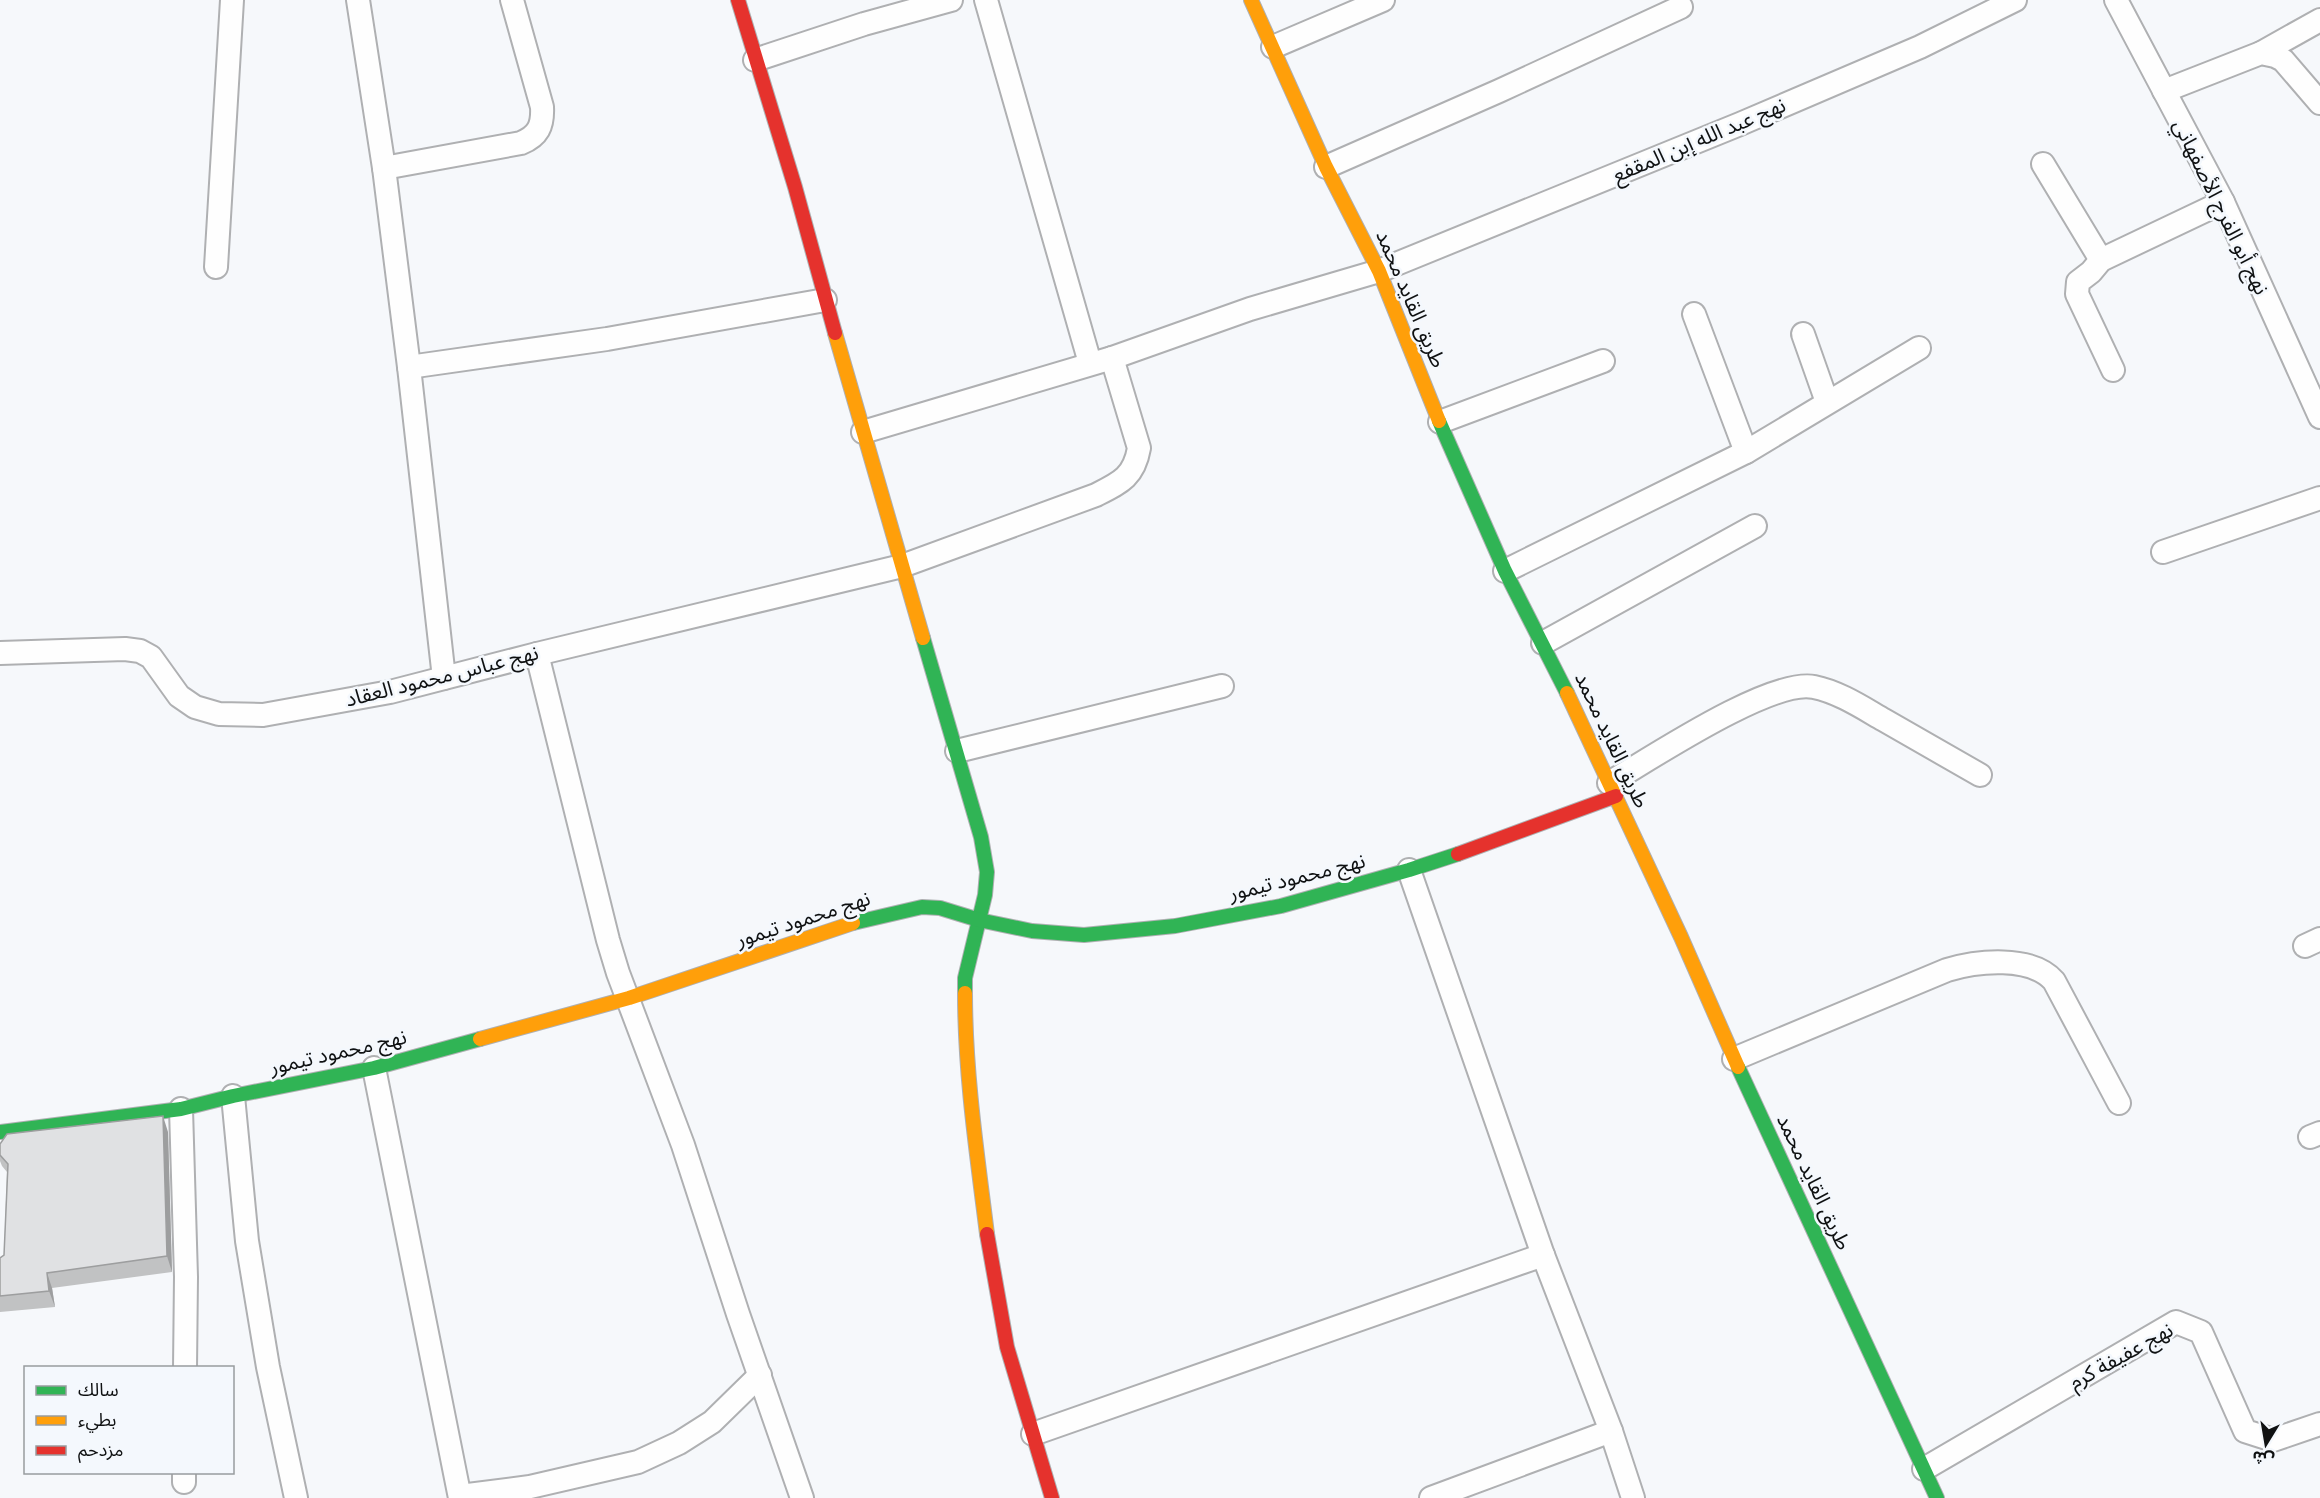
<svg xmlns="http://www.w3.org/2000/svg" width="2320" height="1498" viewBox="0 0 2320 1498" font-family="'Roboto Condensed','Noto Sans Arabic',sans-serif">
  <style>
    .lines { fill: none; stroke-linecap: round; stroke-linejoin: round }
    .street-casing { stroke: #afb0b2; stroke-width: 26 }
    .fast-casing { stroke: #afb0b2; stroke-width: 16 }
    .slow-casing { stroke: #afb0b2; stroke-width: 16 }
    .jam-casing { stroke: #afb0b2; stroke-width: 16 }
    .street { stroke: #fefefe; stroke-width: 22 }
    .fast { stroke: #30b455; stroke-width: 14 }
    .slow { stroke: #ff9f0a; stroke-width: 14 }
    .jam { stroke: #e5322d; stroke-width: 14 }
    .wall { fill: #c1c2c3 }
    .shaded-wall { fill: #9d9e9f }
    .building { fill: #e0e1e3; stroke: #9d9e9f; stroke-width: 1.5 }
    .labels { text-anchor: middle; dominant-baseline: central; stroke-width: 5; stroke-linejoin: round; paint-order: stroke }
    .street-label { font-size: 21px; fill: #0f1112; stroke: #f4f8fd }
  </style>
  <rect width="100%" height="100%" fill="#f6f8fb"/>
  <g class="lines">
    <g class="street-casing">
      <g id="street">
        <polyline points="358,0 384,168 409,367 444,678"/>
        <polyline points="986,0 1090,363"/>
        <polyline points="2116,0 2223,202 2320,417"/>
        <polyline points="1273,47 1383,0"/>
        <polyline points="2261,53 2320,20"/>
        <polyline points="755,60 864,24 951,0"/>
        <polyline points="2164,91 2261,53 2275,56 2283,60 2320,103"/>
        <polyline points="2043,164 2101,260"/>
        <polyline points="1326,167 1499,91 1681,7"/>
        <path d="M384,168L521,143C538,136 543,126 542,107L512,0"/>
        <polyline points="216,267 232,0"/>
        <polyline points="1694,314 1746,452"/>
        <polyline points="1803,334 1827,402"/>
        <polyline points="409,367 607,339 825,300"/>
        <polyline points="2113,370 2077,294 2078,282 2091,272 2101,260 2223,202"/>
        <polyline points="1440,422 1603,361"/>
        <polyline points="863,432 1112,358 1250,309 1379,271 1740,124 1920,47 2015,0"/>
        <polyline points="2163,552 2320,498"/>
        <polyline points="1505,571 1746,452 1919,348"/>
        <polyline points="1543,643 1755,526"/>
        <path d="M0,653L125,649L140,651L151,657L179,696L195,707L219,714L263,715L390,692L537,654L902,566L1096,495C1120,483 1134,477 1139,448L1112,358"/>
        <polyline points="537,654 608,940 618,973 683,1145 738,1314 802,1498"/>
        <polyline points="957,751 1222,686"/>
        <path d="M1609,783C1650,759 1771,678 1814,687C1839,692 1863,708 1884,720C1916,738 1948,757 1980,775"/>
        <polyline points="1409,870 1543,1255 1611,1431 1633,1498"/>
        <polyline points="2305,946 2320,939"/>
        <path d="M1734,1059L1947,970C1977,961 2031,955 2054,981L2119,1103"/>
        <polyline points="374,1068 460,1498"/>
        <polyline points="233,1096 247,1241 268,1367 296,1498"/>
        <polyline points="181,1109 186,1277 185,1368"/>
        <polyline points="2310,1137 2320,1133"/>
        <polyline points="1033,1434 1543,1255"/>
        <polyline points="1924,1469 2176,1322 2201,1332 2245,1431 2273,1440 2320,1424"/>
        <polyline points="184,1482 184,1472"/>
        <polyline points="460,1496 530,1487 638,1462 679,1443 712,1422 760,1375"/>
        <polyline points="1431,1498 1611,1431"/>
      </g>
    </g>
    <g class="fast-casing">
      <g id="fast">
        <polyline points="1439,421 1505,571 1567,693"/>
        <polyline points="923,638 981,837 987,872 985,895 965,978 965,993"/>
        <polyline points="853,923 922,907 940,908 979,920 1032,931 1084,935 1175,926 1281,906 1409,870 1458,854"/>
        <polyline points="1738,1067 1937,1498"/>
        <polyline points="0,1132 181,1109 233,1096 374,1068 480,1039"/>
      </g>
    </g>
    <g class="slow-casing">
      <g id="slow">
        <polyline points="1251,0 1326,167 1379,271 1439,421"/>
        <polyline points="835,333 923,638"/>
        <polyline points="1567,693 1681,937 1738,1067"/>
        <path d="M965,993C965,1074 977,1154 987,1234"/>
        <polyline points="480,1039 629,998 853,923"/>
      </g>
    </g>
    <g class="jam-casing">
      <g id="jam">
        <polyline points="738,0 795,187 835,333"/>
        <polyline points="1458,854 1616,796"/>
        <polyline points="987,1234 1007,1347 1052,1498"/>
      </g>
    </g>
    <use href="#street" class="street"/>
    <use href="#fast" class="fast"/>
    <use href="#slow" class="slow"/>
    <use href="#jam" class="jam"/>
  </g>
  <polygon class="wall" points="168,1132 172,1272 52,1288 55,1307 0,1312 0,1258 4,1255 7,1172 2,1166 0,1161 0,1144"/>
  <g class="shaded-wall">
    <polygon points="163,1116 168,1132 172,1272 167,1256"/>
    <polygon points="47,1273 52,1288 55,1307 49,1291"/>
  </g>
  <polygon class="building" points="163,1116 167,1256 47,1273 49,1291 0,1296 0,1258 4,1255 8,1164 0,1155 0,1144 7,1134"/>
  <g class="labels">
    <g class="street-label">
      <text transform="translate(1699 140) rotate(-23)">نهج عبد الله إبن المقفع</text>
      <text transform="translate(2221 207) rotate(64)">نهج أبو الفرج الأصفهاني</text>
      <text transform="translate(1411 299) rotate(67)">طريق القايد محمد</text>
      <text transform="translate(442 676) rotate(-14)">نهج عباس محمود العقاد</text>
      <text transform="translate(1612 740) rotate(65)">طريق القايد محمد</text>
      <text transform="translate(1297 877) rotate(-14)">نهج محمود تيمور</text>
      <text transform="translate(803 919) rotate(-18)">نهج محمود تيمور</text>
      <text transform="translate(338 1052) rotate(-13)">نهج محمود تيمور</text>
      <text transform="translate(1814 1182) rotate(65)">طريق القايد محمد</text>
      <text transform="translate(2121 1356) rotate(-29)">نهج عفيفة كرم</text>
    </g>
  </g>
  <rect x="24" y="1366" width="210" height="108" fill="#f4f8fd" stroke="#989c9f" stroke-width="1.5"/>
  <rect x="36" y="1386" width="30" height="9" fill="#30b455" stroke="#989c9f" stroke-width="1.5"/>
  <text x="78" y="1396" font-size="18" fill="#0f1112">سالك</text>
  <rect x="36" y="1416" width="30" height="9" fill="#ff9f0a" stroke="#989c9f" stroke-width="1.5"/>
  <text x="78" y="1426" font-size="18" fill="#0f1112">بطيء</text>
  <rect x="36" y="1446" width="30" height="9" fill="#e5322d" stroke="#989c9f" stroke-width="1.5"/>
  <text x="78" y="1456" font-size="18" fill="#0f1112">مزدحم</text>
  <g transform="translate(2266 1444) rotate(191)" stroke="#f4f8fd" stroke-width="4.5" paint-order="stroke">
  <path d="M0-4.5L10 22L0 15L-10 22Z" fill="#0f1112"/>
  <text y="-9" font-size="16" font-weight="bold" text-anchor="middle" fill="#0f1112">ش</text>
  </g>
</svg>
